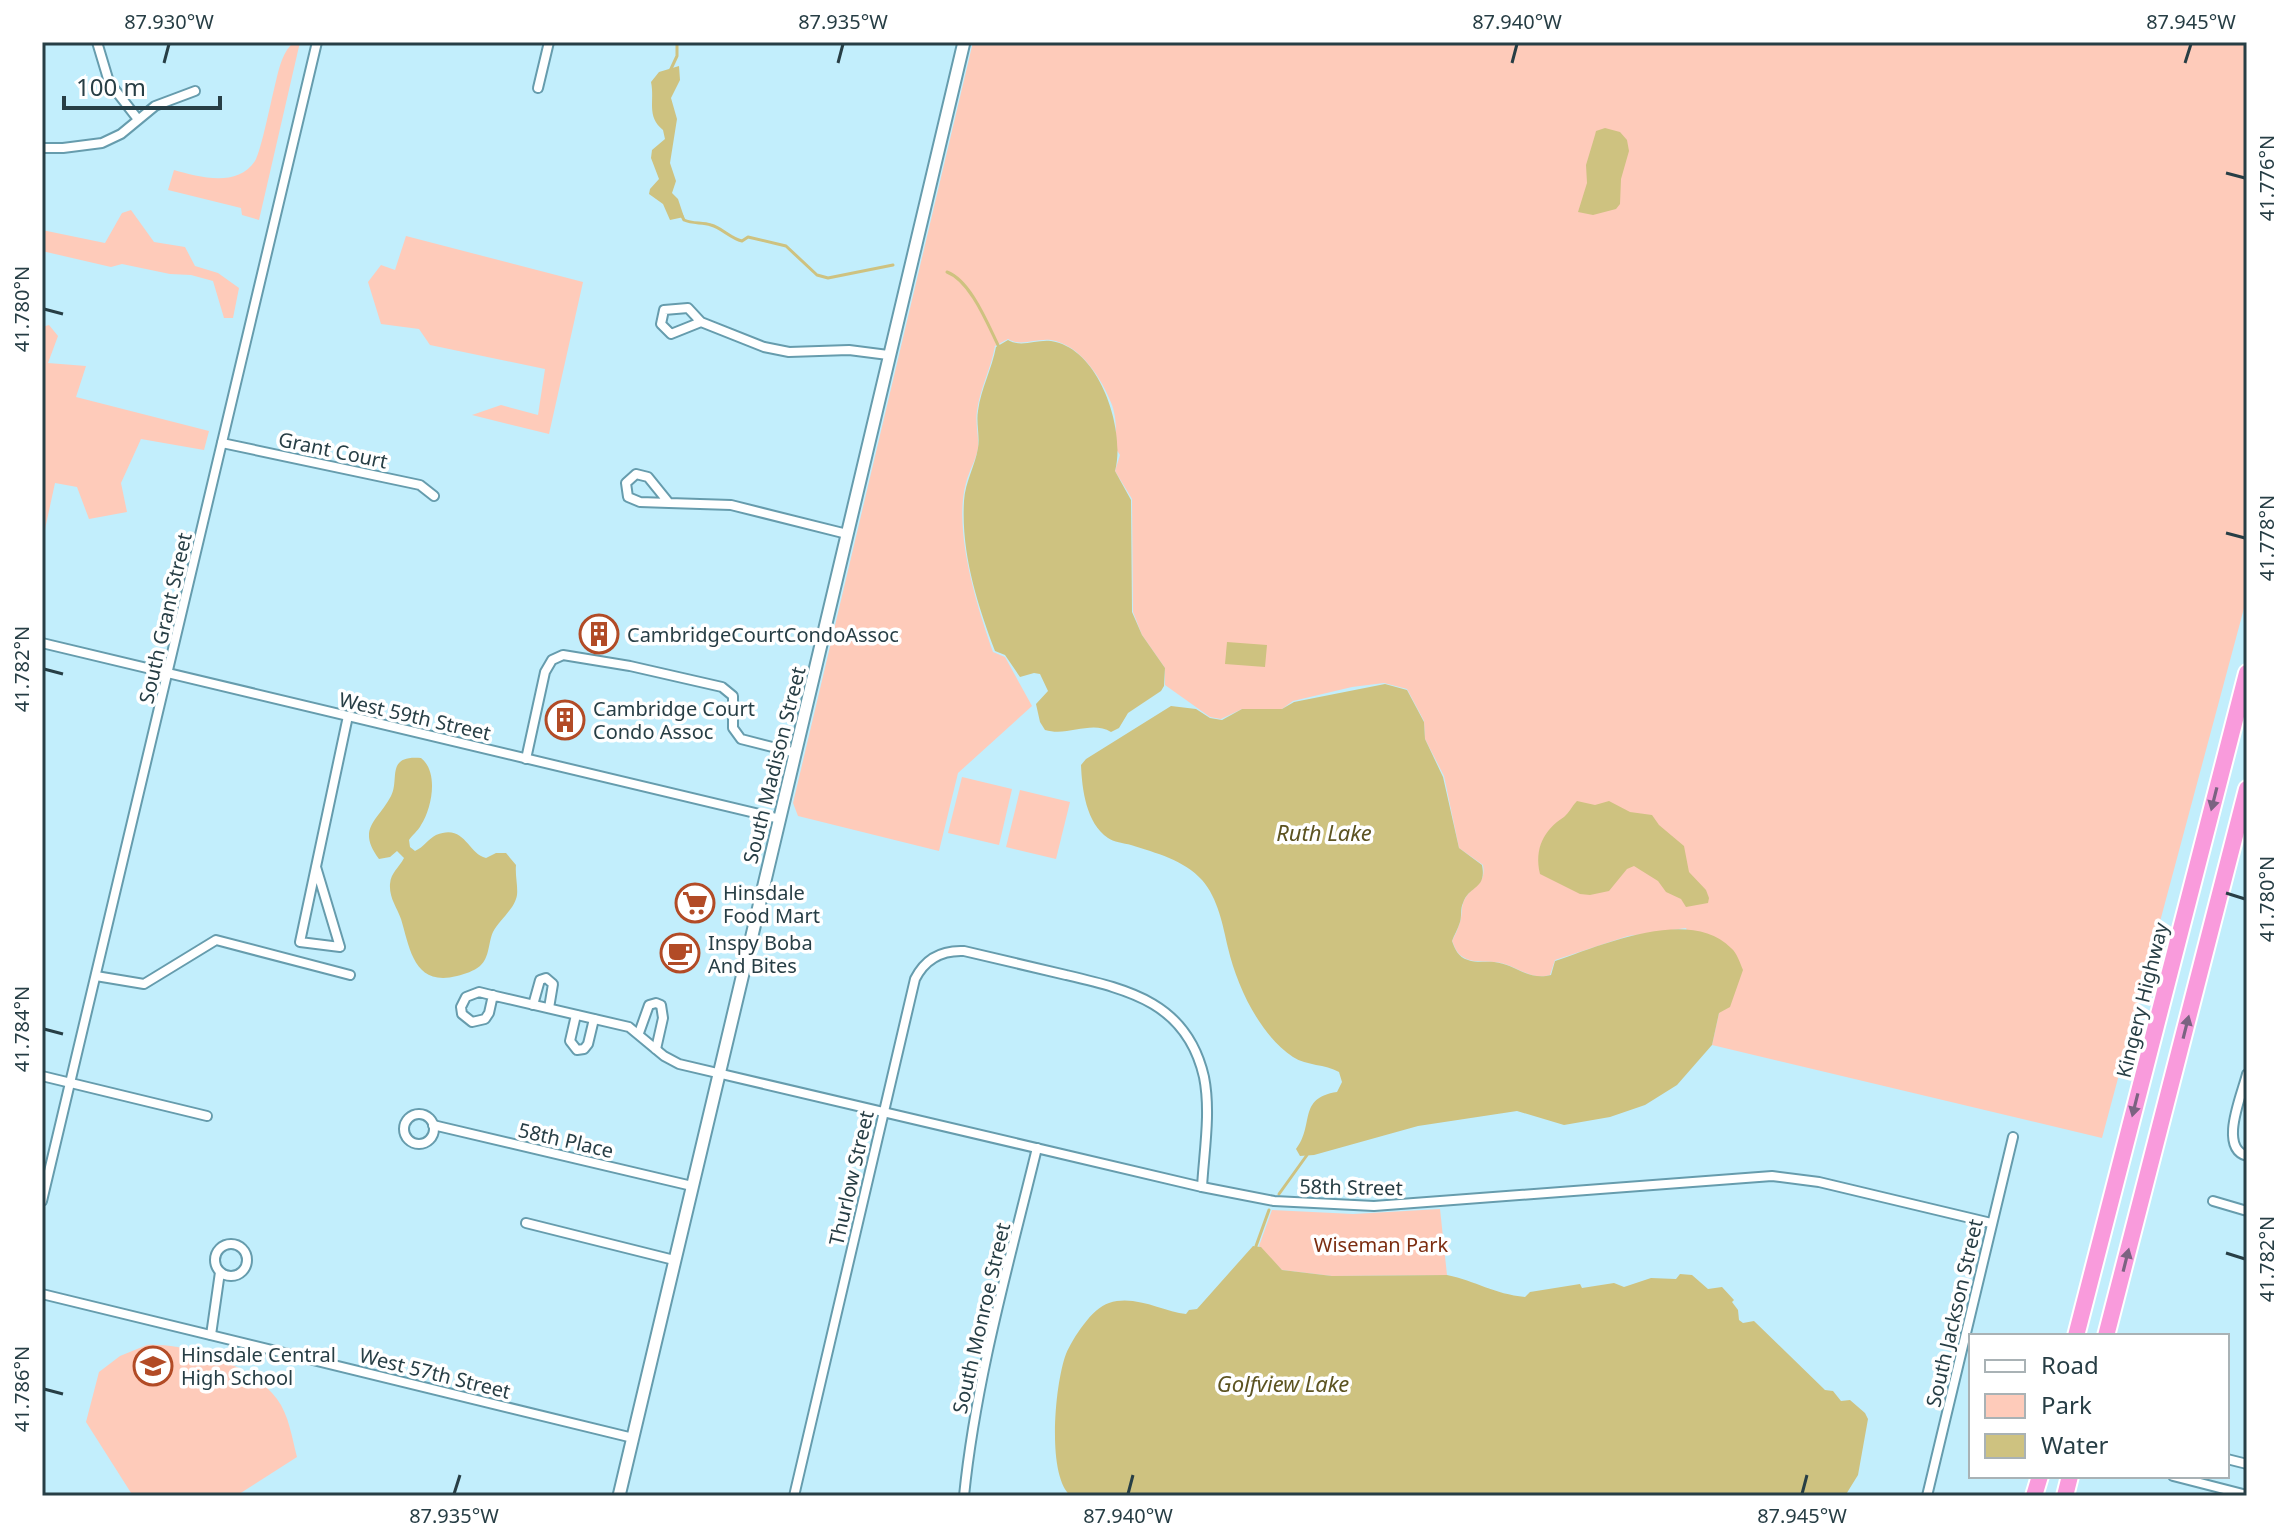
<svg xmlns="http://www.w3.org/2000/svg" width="2289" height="1538" viewBox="0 0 2289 1538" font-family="'Noto Sans',sans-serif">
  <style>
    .green { fill: #fecbba }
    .water { fill: #cec280 }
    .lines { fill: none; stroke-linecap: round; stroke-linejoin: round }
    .stream { stroke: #cec280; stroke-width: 3 }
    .minor-casing { stroke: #669cad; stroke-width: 12 }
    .tertiary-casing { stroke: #669cad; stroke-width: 15 }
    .motorway-casing { stroke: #fff; stroke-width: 20 }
    .minor { stroke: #fff; stroke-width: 8 }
    .tertiary { stroke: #fff; stroke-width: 11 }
    .motorway { stroke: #f99bdc; stroke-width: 16 }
    .oneway { fill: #7b6381 }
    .ticks { fill: none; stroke: #273e45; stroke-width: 3 }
    .labels { text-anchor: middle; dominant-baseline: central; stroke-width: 7; stroke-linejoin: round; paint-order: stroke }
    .street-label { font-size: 20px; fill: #273e45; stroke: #fff }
    .poi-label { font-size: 20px; fill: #273e45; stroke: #fff; text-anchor: start }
    .park-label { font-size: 20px; fill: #7c2d10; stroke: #fff }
    .water-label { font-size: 22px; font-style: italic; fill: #5c5321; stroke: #fff }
    .neatline { fill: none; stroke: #273e45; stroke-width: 3 }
    .ticks-label { font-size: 20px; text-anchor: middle; fill: #273e45 }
  </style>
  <rect width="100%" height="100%" fill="#c2eefc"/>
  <g class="green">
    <path d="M294,42H300L259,220L242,215L241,208L168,190L174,170C199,177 237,188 255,161C261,152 272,96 276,81C279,68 283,51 294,42Z"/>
    <path d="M973,42H1603L1615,45L1617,42H2247V597L2102,1138L1712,1045L1719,1013L1686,928L1628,936L1555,960L1550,975C1528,981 1515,963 1494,962C1484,961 1472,963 1463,957C1456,953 1455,947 1452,941C1455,935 1458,929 1460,922C1463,914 1460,905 1466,897C1475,884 1486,884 1483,865L1459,848L1444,776L1425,739L1424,721L1407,689L1384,683L1352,687L1293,701L1282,709H1242L1221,719L1210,717L1165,685V668L1142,635L1133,612L1132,499L1115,471L1120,455L1116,449C1116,435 1117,419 1112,405C1102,379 1081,345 1051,340C1036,338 1021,347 1008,339L995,346C991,369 980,388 977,411C975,423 979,436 978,448C976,460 969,471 966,483C953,530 977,607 993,652L1005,657L1032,706L958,773L939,851L798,816L793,803Z"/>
    <polygon points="131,210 154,242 185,247 195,266 218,273 239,288 233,318 224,318 213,281 191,275 170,274 122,264 111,267 42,251 42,230 105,243 122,213"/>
    <polygon points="406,236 583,282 549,434 472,415 501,405 538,415 545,369 430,345 419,329 381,324 368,282 381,265 395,270"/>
    <polygon points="49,325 58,336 48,363 86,366 76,397 209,431 204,450 141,439 121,483 127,512 89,519 77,487 55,483 42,543 42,327"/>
    <polygon points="962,777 1012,789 999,845 948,833"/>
    <polygon points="1020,790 1070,802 1056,859 1006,847"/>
    <polygon points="1440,1209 1447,1275 1332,1276 1282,1270 1259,1246 1272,1210 1353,1214"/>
    <path d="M147,1345C187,1343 252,1365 277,1399C289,1415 292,1438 297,1457L236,1496H133L86,1422L99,1372L120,1356Z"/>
  </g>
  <g class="water">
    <path d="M679,66L680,80L671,98L677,119L670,163L676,181L672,193L678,199L684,217L670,220L663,204L649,194L650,189L659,179L651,158L652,150L665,139L663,130C646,116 655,101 651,82L659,72Z"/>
    <polygon points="1605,128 1620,132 1627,140 1629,151 1621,179 1620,204 1616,209 1593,215 1578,212 1587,183 1586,165 1595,135 1596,131"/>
    <path d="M1008,340C1021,348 1037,339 1051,341C1100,348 1126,431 1115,471L1131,500L1132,612L1142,635L1165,668L1164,686L1161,691L1128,713L1119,728L1111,732C1091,720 1068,737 1045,730L1040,722L1036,704L1048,691L1040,674L1034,673L1020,677L1005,655L995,651C977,603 961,553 964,501C965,482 975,466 978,448C980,436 976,423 978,411C981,388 992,369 996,347Z"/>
    <polygon points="1227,642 1267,645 1265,667 1225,664"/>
    <path d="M1385,684L1407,690L1424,722L1425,739L1443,777L1459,848L1482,865C1487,890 1469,885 1463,903C1460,909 1462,916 1460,922C1458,929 1454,935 1452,941C1455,949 1458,957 1468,960C1476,963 1486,961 1494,962C1515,964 1528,981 1551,975L1555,961C1602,945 1690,906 1731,948C1737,953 1740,963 1743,970L1730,1007L1719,1013L1712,1045L1677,1085L1645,1105L1610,1117L1564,1125L1517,1111L1418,1126L1314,1155L1300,1156L1296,1149C1315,1125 1297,1098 1337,1092L1342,1082L1339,1072C1325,1064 1307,1066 1293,1057C1259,1034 1237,986 1228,948C1223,926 1218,898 1202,880C1184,860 1156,853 1131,845C1124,843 1113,842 1108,838C1086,823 1082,789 1081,765L1086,759L1171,706L1196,709L1210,718L1222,720L1242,709H1282L1294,702Z"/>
    <path d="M421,758C439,772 432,808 421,825C418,831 412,835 409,840L410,847L415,851C424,847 428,839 436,835C465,823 467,853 486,858L496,853H506L516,865C515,875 518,886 517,895C515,909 499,920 493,932C488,943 490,957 480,966C474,971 465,974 457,976C414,987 410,949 401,919C397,907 389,898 390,884C391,872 399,868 404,858L397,851L390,857L379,859C356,828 378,821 391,796C400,779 385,755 421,758Z"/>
    <path d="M1577,801L1595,805L1609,801L1630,812L1652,815L1659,825L1684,846L1689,872L1706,890L1709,898L1708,903L1686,907L1681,899L1666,892L1658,881L1634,866L1627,869L1609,891L1590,895L1580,894L1540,874C1534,848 1544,830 1564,817C1569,813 1572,806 1577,801Z"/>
    <path d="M1253,1246L1261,1247L1282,1270L1332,1276L1447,1275C1476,1281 1494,1294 1525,1297L1530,1292L1580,1284L1582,1288L1614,1283L1624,1287L1651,1278L1676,1279L1680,1274L1692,1275L1708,1289L1722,1287L1734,1300L1732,1302L1738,1310L1739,1320L1743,1323L1754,1321L1825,1390L1833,1391L1841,1401L1850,1400L1865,1413L1868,1419L1858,1475L1845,1496H1071C1046,1476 1055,1383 1066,1354C1073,1338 1092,1308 1109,1303C1135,1294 1164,1312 1186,1314L1189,1310L1197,1309Z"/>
  </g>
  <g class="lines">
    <g class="stream">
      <polyline points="670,71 677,56 677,42"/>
      <path d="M681,214L684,220C693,224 702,222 711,225C722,228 730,238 742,241L748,237L786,246L817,275L828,278L893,265"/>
      <path d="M947,272C971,281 988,325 999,347"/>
      <polyline points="1279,1194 1307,1155"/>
      <polyline points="1256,1246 1269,1210"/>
    </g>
    <g class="minor-casing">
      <g id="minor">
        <polyline points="97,42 109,82 137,118"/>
        <polyline points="538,88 549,42"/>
        <polyline points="42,148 63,148 102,143 121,134 155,106 195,91"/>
        <polyline points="701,322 671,334 661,324 664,310 688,308 701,322 764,347 789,352 849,350 888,355"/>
        <polyline points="222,443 420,485 434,496"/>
        <polyline points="669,503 640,502 628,497 626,483 636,474 648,477 669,503 731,505 847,534"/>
        <polyline points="42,643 780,819"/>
        <polyline points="526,759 545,672 552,660 563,655 630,666 722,687 733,696 733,728 741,739 796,753"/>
        <polyline points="316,867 340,947 300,942 345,730 348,716"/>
        <polyline points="96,976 144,984 216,940 350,975"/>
        <polyline points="493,995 489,1013 485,1019 472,1022 462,1014 461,1007 466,997 479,992 491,995 629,1027 664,1056 679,1064 1202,1187 1274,1201 1374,1206 1772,1176 1819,1182 1991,1223"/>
        <polyline points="533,1005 540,980 546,978 553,984 549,1008"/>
        <polyline points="576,1015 570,1041 577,1050 584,1049 588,1044 594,1019"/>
        <polyline points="639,1033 649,1005 656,1003 661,1005 663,1018 656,1049"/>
        <path d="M2247,1074C2242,1095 2218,1148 2247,1156"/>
        <polyline points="42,1076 207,1116"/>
        <circle cx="419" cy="1129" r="15"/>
        <polyline points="433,1125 692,1186"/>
        <polyline points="42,1201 317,42"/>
        <polyline points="2213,1201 2247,1211"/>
        <polyline points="526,1223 674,1260"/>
        <circle cx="231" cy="1260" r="16"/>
        <polyline points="42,1294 633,1438"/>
        <polyline points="211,1335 220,1272"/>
        <polyline points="2227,1459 2247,1464"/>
        <polyline points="2173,1476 2247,1495"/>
        <path d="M794,1496L915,979C925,959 942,950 964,951C998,959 1032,967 1066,975C1130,990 1187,1003 1204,1077C1211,1112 1204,1152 1202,1187"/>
        <path d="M964,1496C976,1378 1009,1263 1037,1148"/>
        <polyline points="1927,1496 2013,1137"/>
      </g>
    </g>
    <g class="tertiary-casing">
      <polyline id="tertiary" points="619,1496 964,42"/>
    </g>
    <g class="motorway-casing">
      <g id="motorway">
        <polyline points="2076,1336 2247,673"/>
        <polyline points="2106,1336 2247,789"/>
        <polyline points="2034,1496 2040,1476"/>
        <polyline points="2065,1496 2070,1476"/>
      </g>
    </g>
    <use href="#minor" class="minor"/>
    <use href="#tertiary" class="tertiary"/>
    <use href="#motorway" class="motorway"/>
  </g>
  <defs><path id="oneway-solid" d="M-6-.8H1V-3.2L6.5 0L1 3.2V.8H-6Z" transform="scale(2)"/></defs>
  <g class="oneway">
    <use href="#oneway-solid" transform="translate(2214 799) rotate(104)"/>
    <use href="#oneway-solid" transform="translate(2186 1027) rotate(-76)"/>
    <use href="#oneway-solid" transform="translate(2135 1105) rotate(104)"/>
    <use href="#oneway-solid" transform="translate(2126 1260) rotate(-76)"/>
  </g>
  <path class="ticks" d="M164,63L169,44M838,63L843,44M1512,63L1517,44M2185,63L2191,44M2226,173L2245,178M44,309L63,314M2226,533L2245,538M44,669L63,674M2226,893L2245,899M44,1029L63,1034M2226,1253L2245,1259M44,1389L63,1394M454,1494L460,1475M1128,1494L1133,1475M1802,1494L1807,1475"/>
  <defs>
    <g id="building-ring" transform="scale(2)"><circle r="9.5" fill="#fff" stroke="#b24b26" stroke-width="1.5"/><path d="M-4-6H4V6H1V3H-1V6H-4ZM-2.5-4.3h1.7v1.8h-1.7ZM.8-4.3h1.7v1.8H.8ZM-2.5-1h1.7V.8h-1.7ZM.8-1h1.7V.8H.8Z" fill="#b24b26"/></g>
    <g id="supermarket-ring" transform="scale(2)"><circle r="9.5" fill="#fff" stroke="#b24b26" stroke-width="1.5"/><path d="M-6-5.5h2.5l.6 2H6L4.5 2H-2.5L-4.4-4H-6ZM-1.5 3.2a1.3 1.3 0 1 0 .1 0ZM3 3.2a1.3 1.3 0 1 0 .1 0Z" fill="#b24b26"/></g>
    <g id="cafe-ring" transform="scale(2)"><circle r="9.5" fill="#fff" stroke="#b24b26" stroke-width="1.5"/><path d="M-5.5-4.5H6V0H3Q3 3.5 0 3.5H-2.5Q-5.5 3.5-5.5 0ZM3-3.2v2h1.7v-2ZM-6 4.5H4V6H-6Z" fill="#b24b26"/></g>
    <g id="school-ring" transform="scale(2)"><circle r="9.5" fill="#fff" stroke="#b24b26" stroke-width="1.5"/><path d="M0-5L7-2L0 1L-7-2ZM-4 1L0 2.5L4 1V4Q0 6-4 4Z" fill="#b24b26"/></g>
  </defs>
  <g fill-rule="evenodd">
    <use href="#building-ring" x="599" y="634"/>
    <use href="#building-ring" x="565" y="720"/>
    <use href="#supermarket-ring" x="695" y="903"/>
    <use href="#cafe-ring" x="680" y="953"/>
    <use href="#school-ring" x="153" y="1366"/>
  </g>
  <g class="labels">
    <g class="street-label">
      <text transform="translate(333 450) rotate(12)">Grant Court</text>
      <text transform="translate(165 618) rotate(-77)">South Grant Street</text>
      <text transform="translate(415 716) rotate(13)">West 59th Street</text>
      <text transform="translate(774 765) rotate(-76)">South Madison Street</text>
      <text transform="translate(2142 1000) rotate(-76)">Kingery Highway</text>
      <text transform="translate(566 1140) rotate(13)">58th Place</text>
      <text transform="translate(851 1178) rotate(-77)">Thurlow Street</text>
      <text transform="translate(1351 1187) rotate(1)">58th Street</text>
      <text transform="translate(1954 1313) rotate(-77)">South Jackson Street</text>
      <text transform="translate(981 1318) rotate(-77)">South Monroe Street</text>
      <text transform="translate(435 1373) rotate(14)">West 57th Street</text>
    </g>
    <g class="poi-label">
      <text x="627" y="634">CambridgeCourtCondoAssoc</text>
      <text x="593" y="708">Cambridge Court<tspan x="593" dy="23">Condo Assoc</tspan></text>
      <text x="723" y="892">Hinsdale<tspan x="723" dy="23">Food Mart</tspan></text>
      <text x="708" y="942">Inspy Boba<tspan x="708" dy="23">And Bites</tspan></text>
      <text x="181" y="1354">Hinsdale Central<tspan x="181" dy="23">High School</tspan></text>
    </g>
    <g class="park-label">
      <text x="1381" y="1244">Wiseman Park</text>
    </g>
    <g class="water-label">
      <text x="1324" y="832">Ruth Lake</text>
      <text x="1283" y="1383">Golfview Lake</text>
    </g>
  </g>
  <rect width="2289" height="1538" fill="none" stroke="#ffffff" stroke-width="88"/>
  <rect x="1969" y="1334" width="260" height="144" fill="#ffffff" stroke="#a9b2b5" stroke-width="2"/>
  <rect x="1985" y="1360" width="40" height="12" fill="#ffffff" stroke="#a9b2b5" stroke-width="2"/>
  <text x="2041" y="1374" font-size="24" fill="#273e45">Road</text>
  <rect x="1985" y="1394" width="40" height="24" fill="#fecbba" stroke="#a9b2b5" stroke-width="2"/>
  <text x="2041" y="1414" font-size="24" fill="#273e45">Park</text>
  <rect x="1985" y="1434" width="40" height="24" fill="#cec280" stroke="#a9b2b5" stroke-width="2"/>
  <text x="2041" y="1454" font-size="24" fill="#273e45">Water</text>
  <path d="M64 96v12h156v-12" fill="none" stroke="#273e45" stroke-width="4"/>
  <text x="76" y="96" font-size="24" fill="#273e45" stroke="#ffffff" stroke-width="6" paint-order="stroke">100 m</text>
  <rect x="44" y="44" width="2201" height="1450" class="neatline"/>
  <g class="ticks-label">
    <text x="169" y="29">87.930°W</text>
    <text x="843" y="29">87.935°W</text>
    <text x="1517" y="29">87.940°W</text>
    <text x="2191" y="29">87.945°W</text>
    <text transform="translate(2267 178) rotate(-90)" y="7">41.776°N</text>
    <text transform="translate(22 309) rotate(-90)" y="7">41.780°N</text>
    <text transform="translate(2267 538) rotate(-90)" y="7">41.778°N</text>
    <text transform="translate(22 669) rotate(-90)" y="7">41.782°N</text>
    <text transform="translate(2267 899) rotate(-90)" y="7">41.780°N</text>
    <text transform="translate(22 1029) rotate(-90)" y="7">41.784°N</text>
    <text transform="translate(2267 1259) rotate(-90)" y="7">41.782°N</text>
    <text transform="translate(22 1389) rotate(-90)" y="7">41.786°N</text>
    <text x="454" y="1523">87.935°W</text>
    <text x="1128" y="1523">87.940°W</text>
    <text x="1802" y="1523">87.945°W</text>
  </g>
</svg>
